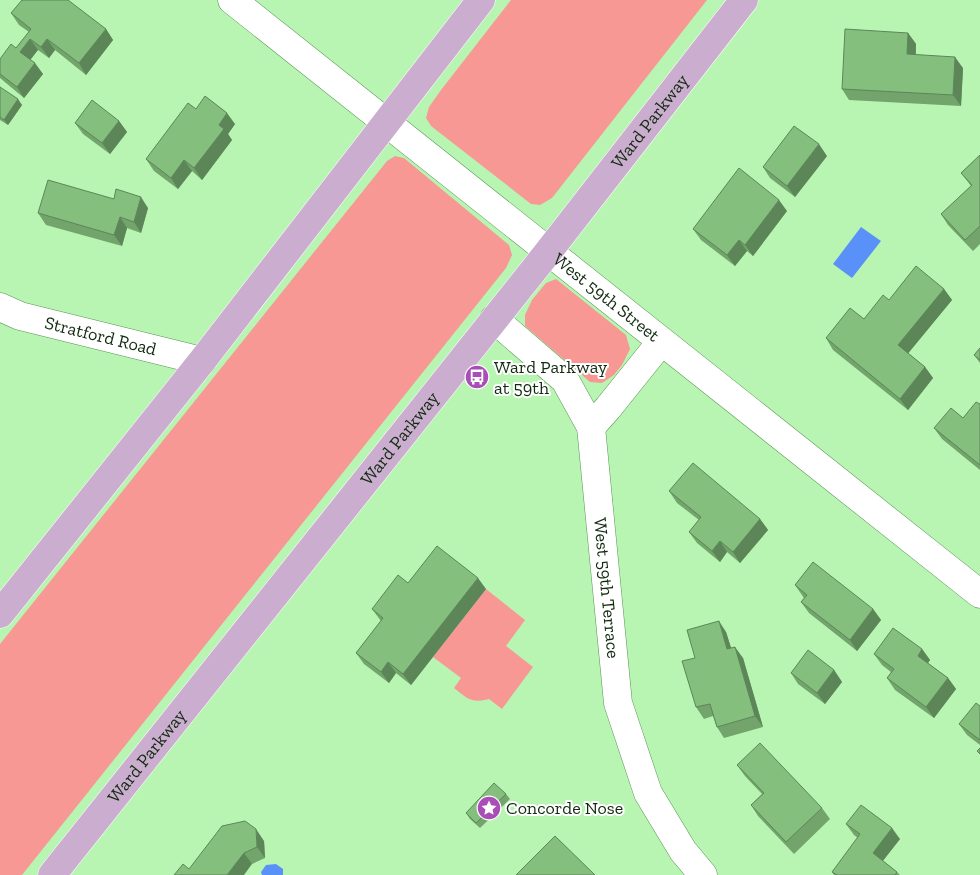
<svg xmlns="http://www.w3.org/2000/svg" width="980" height="875" viewBox="0 0 980 875" font-family="'Zilla Slab',serif">
  <style>
    .green { fill: #f89894 }
    .water { fill: #5a91f9 }
    .lines { fill: none; stroke-linecap: round; stroke-linejoin: round }
    .minor-casing { stroke: #5b9456; stroke-width: 29 }
    .tertiary-casing { stroke: #5b9456; stroke-width: 29 }
    .primary-casing { stroke: #fff; stroke-width: 29 }
    .minor { stroke: #fff; stroke-width: 28 }
    .tertiary { stroke: #fff; stroke-width: 28 }
    .primary { stroke: #cbadcf; stroke-width: 28 }
    .wall { fill: #72a46c }
    .shaded-wall { fill: #5c8658 }
    .building { fill: #84bf7e; stroke: #5c8658 }
    .labels { text-anchor: middle; dominant-baseline: central; stroke-width: 4; stroke-linejoin: round; paint-order: stroke }
    .street-label { font-size: 18px; fill: #122a10; stroke: #fff }
    .poi-label { font-size: 18px; fill: #122a10; stroke: #fff; text-anchor: start }
  </style>
  <rect width="100%" height="100%" fill="#b8f5b2"/>
  <g class="green">
    <polygon points="511,0 707,0 552,198 540,205 531,204 431,126 426,118 429,107 441,90"/>
    <polygon points="395,156 404,158 509,245 512,255 506,268 22,875 0,875 0,644 387,161"/>
    <polygon points="556,279 626,335 630,349 622,365 614,375 602,383 590,382 525,326 525,315 532,300 546,283"/>
    <path d="M486,589L525,620L506,646L533,667L502,709L489,699C471,704 467,698 454,688L461,678L433,657Z"/>
  </g>
  <g class="water">
    <polygon points="861,227 881,241 852,278 833,264"/>
    <polygon points="276,864 283,869 283,875 262,875 261,872 266,865"/>
  </g>
  <g class="lines">
    <g class="minor-casing">
      <g id="minor">
        <path id="s1" d="M0,307L20,316L202,361"/>
        <path id="s2" d="M494,319L565,380L591,427L618,703L648,793L683,851L703,875"/>
        <polyline points="591,427 608,408 661,342"/>
      </g>
    </g>
    <g class="tertiary-casing">
      <g id="tertiary">
        <path id="s3" d="M232,0L980,594"/>
      </g>
    </g>
    <g class="primary-casing">
      <g id="primary">
        <polyline points="0,614 202,361 481,0"/>
        <path id="s4" d="M52,875L548,252L744,0"/>
      </g>
    </g>
    <use href="#minor" class="minor"/>
    <use href="#tertiary" class="tertiary"/>
    <use href="#primary" class="primary"/>
  </g>
  <g class="wall">
    <polygon points="11,13 106,29 113,40 86,75 55,50 49,58 38,50 30,59 43,74 24,98 0,78 0,59 16,48 29,32 19,25"/>
    <polygon points="908,33 916,44 916,55 963,68 961,106 849,100 842,89"/>
    <polygon points="0,87 22,105 8,125 0,120"/>
    <polygon points="196,109 235,124 228,134 232,140 202,180 192,171 178,189 154,171 146,159"/>
    <polygon points="119,121 127,132 110,154 83,134 75,123"/>
    <polygon points="980,155 980,244 973,251 948,225 941,214 971,186 961,173"/>
    <polygon points="827,156 795,197 770,178 763,167"/>
    <polygon points="114,199 148,208 141,233 127,228 122,246 46,225 38,213"/>
    <polygon points="787,211 753,256 747,251 735,266 701,240 693,229"/>
    <polygon points="944,289 952,300 908,353 925,367 933,378 908,410 833,350 826,338 864,319 889,300"/>
    <polygon points="980,348 980,363 974,355"/>
    <polygon points="980,404 980,470 942,439 934,428 963,418"/>
    <polygon points="669,491 760,519 768,530 740,563 727,552 720,562 697,543 689,532 699,520 677,503"/>
    <polygon points="408,583 486,589 411,685 396,673 389,683 364,664 356,653 381,621 372,609"/>
    <polygon points="795,585 873,609 881,620 857,651 809,613 801,602 804,598"/>
    <polygon points="726,632 731,648 743,658 763,727 724,738 717,727 713,716 704,719 696,707 695,658"/>
    <polygon points="922,649 930,660 928,663 948,678 956,689 934,718 895,690 887,678 891,672 882,665 874,654"/>
    <polygon points="834,670 842,682 825,704 798,684 791,673"/>
    <polygon points="980,706 980,745 967,735 959,724"/>
    <polygon points="737,765 822,808 830,819 794,854 758,816 751,805 762,794 745,776"/>
    <polygon points="506,794 510,799 480,828 470,819 466,813"/>
    <polygon points="846,824 900,839 883,861 897,872 900,875 834,875 832,872 858,838 854,835"/>
    <polygon points="264,841 265,858 252,864 174,875 189,869"/>
  </g>
  <g class="shaded-wall">
    <polygon points="106,29 113,40 86,75 79,63"/>
    <polygon points="908,33 916,44 915,65 907,54"/>
    <polygon points="30,39 38,50 28,63 20,52"/>
    <polygon points="47,39 55,50 49,58 41,47"/>
    <polygon points="955,57 963,68 961,106 953,95"/>
    <polygon points="35,63 43,74 24,98 17,87"/>
    <polygon points="18,99 22,105 8,125 4,120"/>
    <polygon points="227,113 235,124 228,134 232,140 202,180 194,168 219,125"/>
    <polygon points="119,121 127,132 110,154 102,143"/>
    <polygon points="819,144 827,156 795,197 787,186"/>
    <polygon points="184,160 192,171 178,189 171,178"/>
    <polygon points="141,197 148,208 141,233 134,222"/>
    <polygon points="779,200 787,211 753,256 745,245"/>
    <polygon points="120,217 127,228 122,246 114,235"/>
    <polygon points="739,240 747,251 735,266 727,255"/>
    <polygon points="944,289 952,300 906,356 898,345"/>
    <polygon points="925,367 933,378 908,410 900,399"/>
    <polygon points="760,519 768,530 740,563 733,552"/>
    <polygon points="720,541 727,552 720,562 712,551"/>
    <polygon points="478,578 486,589 411,685 403,674"/>
    <polygon points="873,609 881,620 857,651 850,640"/>
    <polygon points="719,621 726,632 735,660 727,649"/>
    <polygon points="735,647 743,658 763,727 755,716"/>
    <polygon points="922,649 930,660 925,667 918,656"/>
    <polygon points="388,662 396,673 389,683 381,672"/>
    <polygon points="834,670 842,682 825,704 817,693"/>
    <polygon points="948,678 956,689 934,718 926,707"/>
    <polygon points="892,828 900,839 880,864 873,853"/>
    <polygon points="256,829 264,841 265,858 257,847"/>
    <polygon points="244,853 252,864 244,875 227,875"/>
  </g>
  <g class="building">
    <polygon points="22,0 68,0 106,29 79,63 47,39 41,47 30,39 20,52 35,63 17,87 0,74 0,59 11,44 16,48 31,29 11,13"/>
    <polygon points="845,29 908,33 907,54 955,57 953,95 842,89"/>
    <polygon points="0,87 18,99 4,120 0,117"/>
    <polygon points="205,96 227,113 219,125 224,129 194,168 184,160 171,178 146,159 188,103 196,109"/>
    <polygon points="92,100 119,121 102,143 75,123"/>
    <polygon points="794,126 819,144 787,186 763,167"/>
    <polygon points="980,155 980,226 965,240 941,214 972,185 961,173"/>
    <polygon points="739,168 779,200 745,245 739,240 727,255 693,229"/>
    <polygon points="48,180 114,199 116,189 141,197 134,222 120,217 114,235 38,213"/>
    <polygon points="916,266 944,289 898,345 925,367 900,399 826,338 850,308 864,319 883,295 889,300"/>
    <polygon points="980,348 980,360 974,355"/>
    <polygon points="976,402 980,404 980,465 934,428 951,408 963,418"/>
    <polygon points="693,463 760,519 733,552 720,541 712,551 689,532 701,517 669,491"/>
    <polygon points="437,546 478,578 403,674 388,662 381,672 356,653 383,618 372,609 398,575 408,583"/>
    <polygon points="813,562 873,609 850,640 801,602 807,595 795,585"/>
    <polygon points="719,621 727,649 735,647 755,716 717,727 710,704 696,707 682,661 695,658 687,630"/>
    <polygon points="893,628 922,649 918,656 948,678 926,707 887,678 894,669 874,654"/>
    <polygon points="808,650 834,670 817,693 791,673"/>
    <polygon points="976,703 980,706 980,740 959,724"/>
    <polygon points="760,743 822,808 786,842 751,805 764,793 737,765"/>
    <polygon points="980,748 980,754 977,751"/>
    <polygon points="494,783 506,794 476,823 466,813"/>
    <polygon points="861,805 892,828 873,853 897,872 895,875 837,875 832,872 860,834 846,824"/>
    <polygon points="245,821 256,829 257,847 244,853 227,875 174,875 183,864 189,869 222,826"/>
    <polygon points="555,836 595,875 516,875"/>
  </g>
  <defs>
    <g id="bus-disc" transform="scale(1.25)"><circle r="9.5" fill="#a94db7" stroke="#fff"/><path d="M-5-6H5V4H4V6H2V4H-2V6H-4V4H-5ZM-3.5-4V0h7V-4ZM-3.5 1.2v1.5H-2V1.2ZM2 1.2v1.5H3.5V1.2Z" fill="#fff"/></g>
    <g id="sight-disc" transform="scale(1.25)"><circle r="9.5" fill="#a94db7" stroke="#fff"/><path d="M0-6L1.8-2.2L6-1.7L2.9 1.2L3.7 5.4L0 3.3L-3.7 5.4L-2.9 1.2L-6-1.7L-1.8-2.2Z" fill="#fff"/></g>
  </defs>
  <g fill-rule="evenodd">
    <use href="#bus-disc" x="477" y="377"/>
    <use href="#sight-disc" x="489" y="808"/>
  </g>
  <g class="labels">
    <g class="street-label">
      <text stroke="none"><textPath href="#s4" startOffset="962">Ward Parkway</textPath></text>
      <text stroke="none"><textPath href="#s3" startOffset="478">West 59th Street</textPath></text>
      <text stroke="none"><textPath href="#s1" startOffset="105">Stratford Road</textPath></text>
      <text stroke="none"><textPath href="#s4" startOffset="558">Ward Parkway</textPath></text>
      <text stroke="none"><textPath href="#s2" startOffset="309">West 59th Terrace</textPath></text>
      <text stroke="none"><textPath href="#s4" startOffset="152">Ward Parkway</textPath></text>
    </g>
    <g class="poi-label">
      <text x="494" y="367">Ward Parkway<tspan x="494" dy="21">at 59th</tspan></text>
      <text x="506" y="808">Concorde Nose</text>
    </g>
  </g>
</svg>
